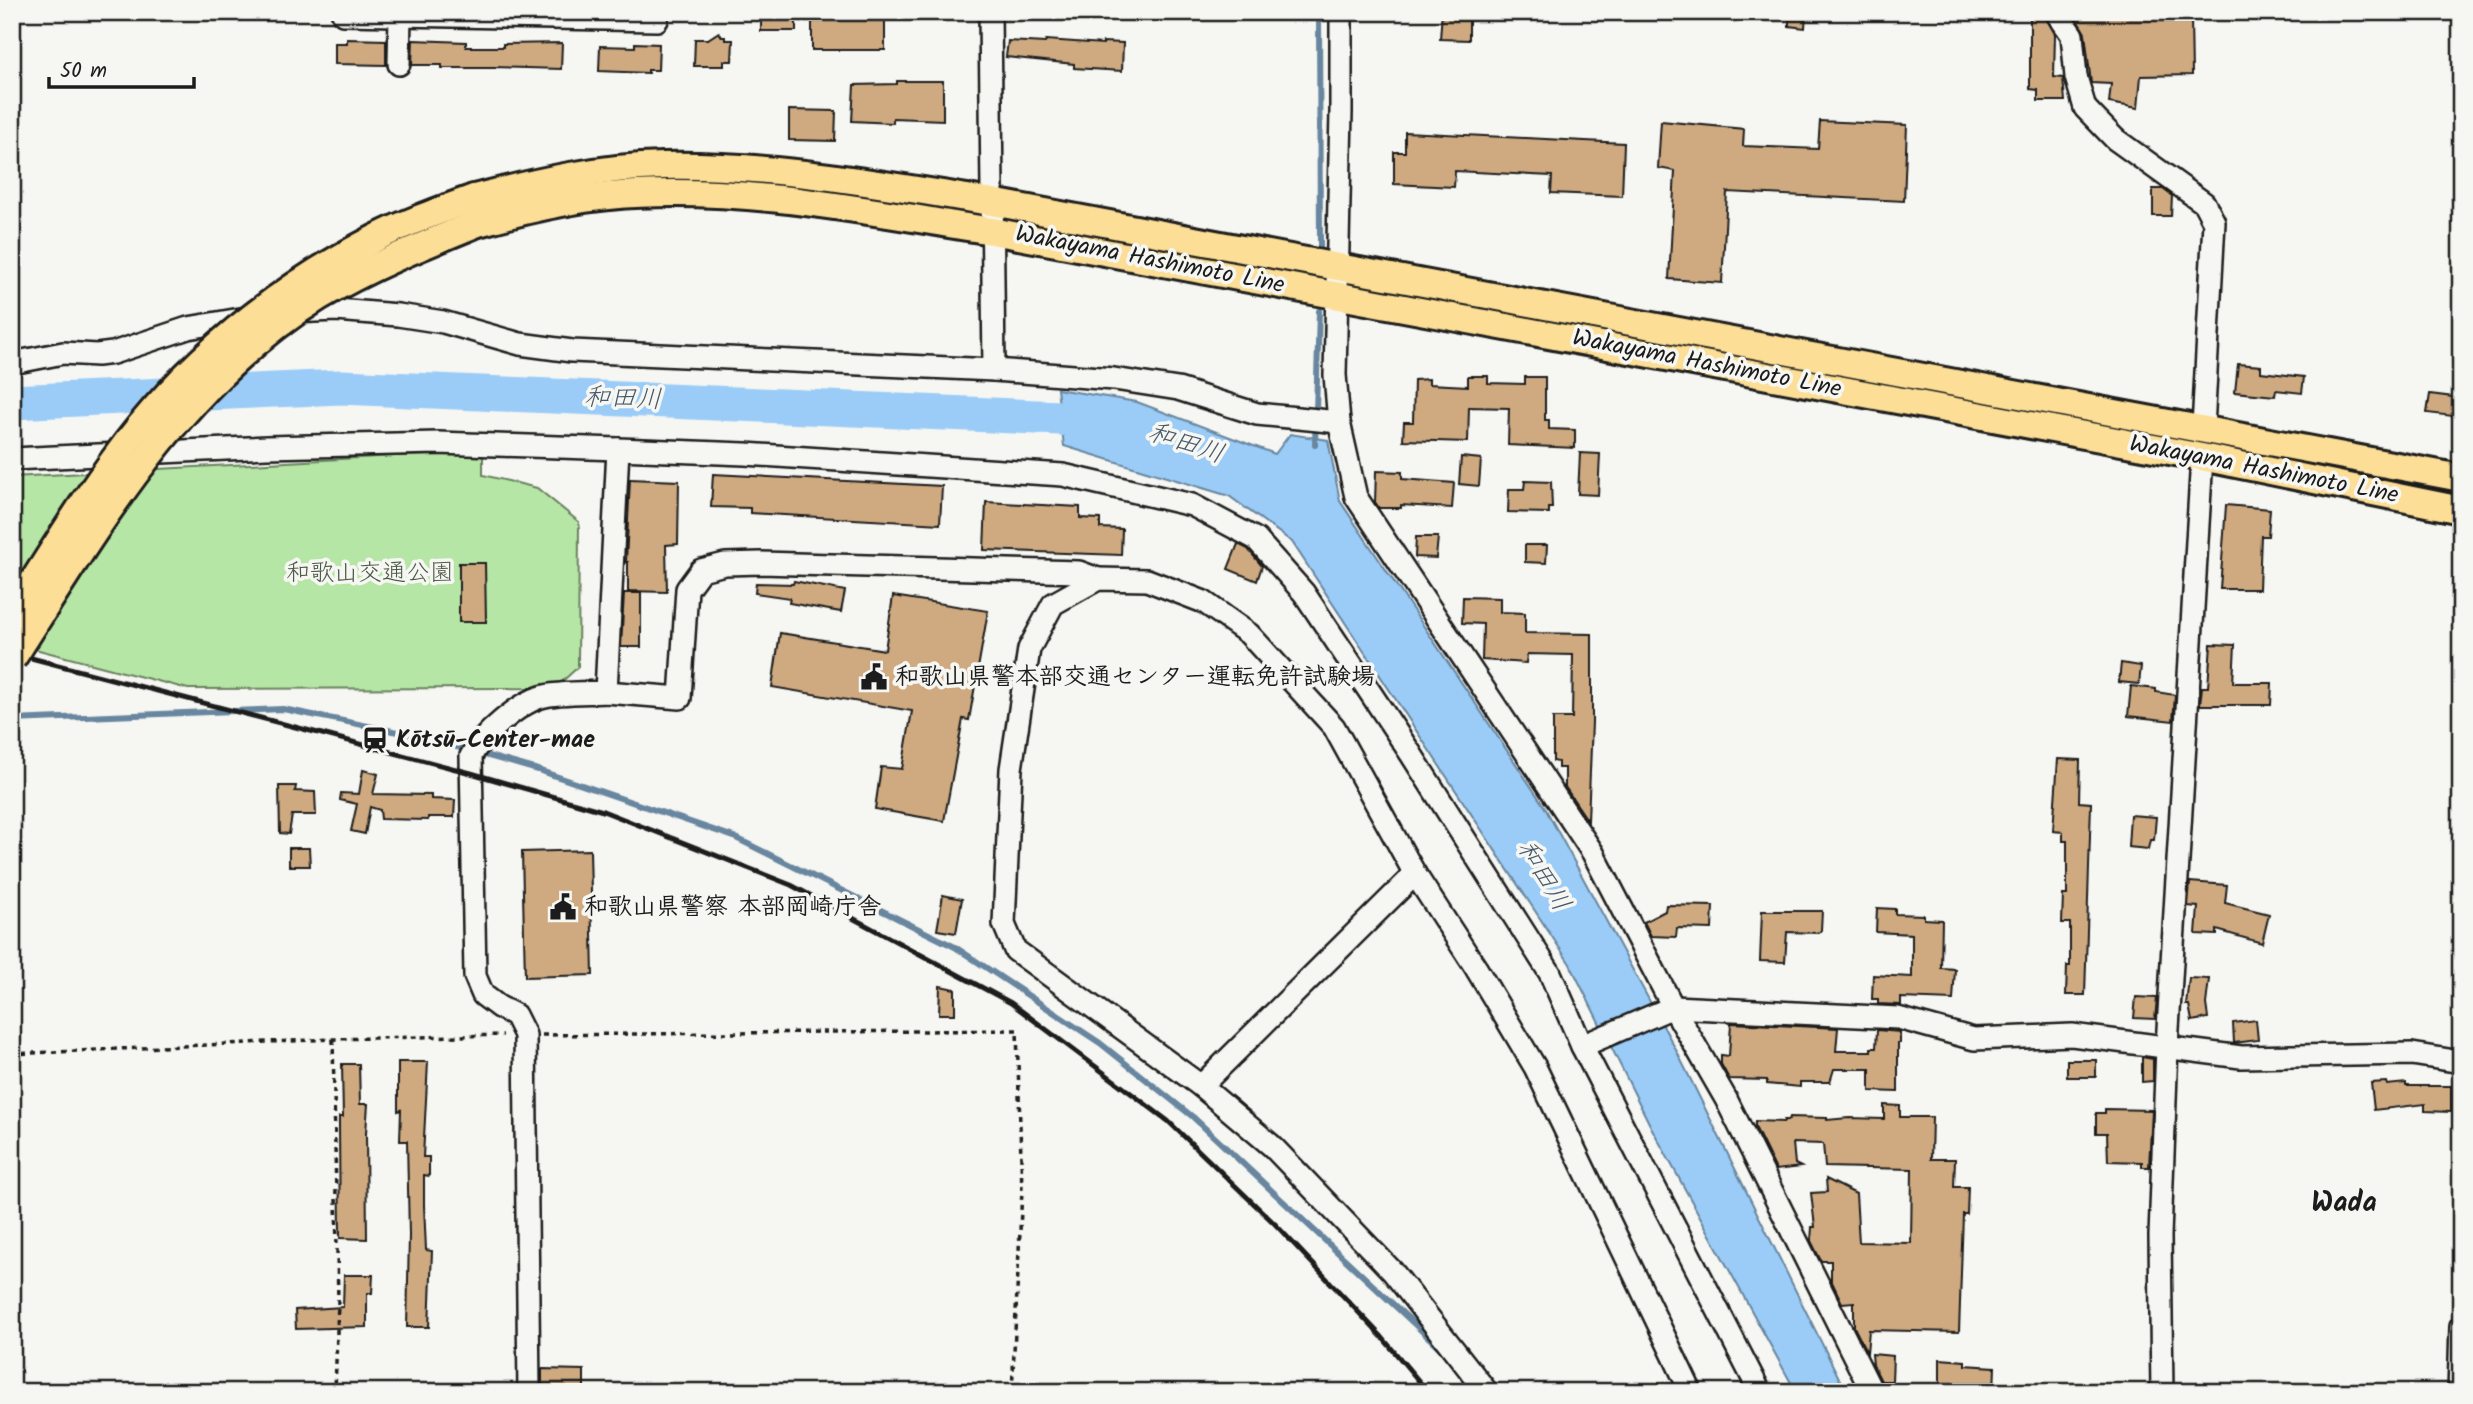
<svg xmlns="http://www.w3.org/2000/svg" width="2473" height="1404" viewBox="0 0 2473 1404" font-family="Kalam,'Klee One',sans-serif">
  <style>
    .green { fill: #b6e6a5; stroke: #698160; stroke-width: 2 }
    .water { fill: #9accf7; stroke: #68869f; stroke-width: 2 }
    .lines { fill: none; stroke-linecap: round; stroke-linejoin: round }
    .stream { stroke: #68869f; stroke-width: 6 }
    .river { stroke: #9accf7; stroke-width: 35 }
    .building { fill: #cfaa81; stroke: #1c1c1c; stroke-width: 2 }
    .minor-casing { stroke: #1c1c1c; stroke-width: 26 }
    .major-casing { stroke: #1c1c1c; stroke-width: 32 }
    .path { stroke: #1c1c1c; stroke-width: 3.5; stroke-dasharray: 5 5; stroke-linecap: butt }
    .minor { stroke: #f6f6f2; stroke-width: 21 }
    .major { stroke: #fcde96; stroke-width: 26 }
    .rail { stroke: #1c1c1c; stroke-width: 5 }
    .major-bridge-casing { stroke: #1c1c1c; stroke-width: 32; stroke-linecap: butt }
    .major-bridge { stroke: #fcde96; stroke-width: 26 }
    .labels { text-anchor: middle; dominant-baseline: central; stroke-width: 7; stroke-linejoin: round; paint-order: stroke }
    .street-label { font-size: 24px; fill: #1c1c1c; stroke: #f6f6f2 }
    .park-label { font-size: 24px; fill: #4a5945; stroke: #f6f6f2 }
    .poi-label { font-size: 24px; font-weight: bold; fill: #1c1c1c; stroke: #f6f6f2; text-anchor: start }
    .water-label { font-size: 26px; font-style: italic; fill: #485a69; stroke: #f6f6f2 }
    .quarter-label { font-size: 28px; font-weight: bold; fill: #1c1c1c; stroke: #f6f6f2 }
  </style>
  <rect width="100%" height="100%" fill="#f6f6f2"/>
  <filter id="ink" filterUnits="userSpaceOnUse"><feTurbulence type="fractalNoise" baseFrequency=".0143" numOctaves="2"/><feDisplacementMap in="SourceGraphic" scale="14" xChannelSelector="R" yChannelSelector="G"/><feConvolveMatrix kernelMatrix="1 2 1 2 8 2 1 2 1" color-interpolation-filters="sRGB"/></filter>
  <g filter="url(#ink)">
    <polygon class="green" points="483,454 483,475 537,488 579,522 578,667 555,688 188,689 12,643 12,477 395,456"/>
    <polygon class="water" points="1057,389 1137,402 1275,454 1290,434 1328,440 1340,501 1544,806 1674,1046 1846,1392 1796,1392 1651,1127 1570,964 1292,542 1229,496 1064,446"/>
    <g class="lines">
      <g class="stream">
        <polyline points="1319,12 1320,247"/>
        <polyline points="1315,445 1319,311"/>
        <polyline points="12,720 283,709 418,736 538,770 734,837 955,947 1100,1043 1193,1117 1440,1348"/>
      </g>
      <polyline class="river" points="12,402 341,387 1107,420"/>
    </g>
    <g class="building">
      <polygon points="1442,12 1469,12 1469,40 1440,39"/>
      <polygon points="1789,12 1806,12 1805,28 1789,26"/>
      <polygon points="2030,12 2043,13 2055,34 2054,77 2063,78 2065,101 2038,101 2038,90 2030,89"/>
      <polygon points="2072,12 2157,12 2157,18 2191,17 2192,75 2141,76 2138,108 2109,103 2111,84 2091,83 2085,33"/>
      <rect x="761" y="15" width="35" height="16"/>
      <rect x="812" y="18" width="73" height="32"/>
      <polygon points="719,32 722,37 725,37 725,40 733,40 732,61 724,61 724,66 694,66 695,39 708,39"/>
      <polygon points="347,39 386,40 386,65 335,64 335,43 347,43"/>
      <polygon points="413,40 466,42 466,47 503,47 503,44 562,43 561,69 495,67 495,68 442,68 442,65 412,65"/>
      <polygon points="1046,40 1103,44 1103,42 1123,43 1122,71 1074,68 1074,64 1006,57 1008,41 1045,43"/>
      <polygon points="635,43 659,44 658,70 648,70 648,73 599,71 600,46 635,47"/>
      <polygon points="897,81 943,81 943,120 893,118 893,123 852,121 854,85 897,84"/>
      <polygon points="789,110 836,111 835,141 789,140"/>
      <polygon points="1661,121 1744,129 1743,146 1818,149 1820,121 1907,125 1904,201 1727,192 1722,283 1669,279 1675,171 1658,168"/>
      <polygon points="1405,132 1624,143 1622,196 1551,193 1552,176 1455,171 1454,187 1394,184 1394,152 1405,152"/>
      <polygon points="2153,189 2163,189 2172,196 2171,216 2153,216"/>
      <polygon points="2238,364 2261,366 2261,372 2304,377 2302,393 2276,390 2275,396 2235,392"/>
      <polygon points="1468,376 1488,376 1488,383 1525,384 1525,377 1545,377 1545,420 1549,420 1549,429 1575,430 1575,448 1508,445 1509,408 1469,407 1468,442 1403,440 1404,422 1413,422 1414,380 1429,379 1429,384 1468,386"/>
      <polygon points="2430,394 2461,398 2461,417 2427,413"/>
      <polygon points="1580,453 1600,454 1598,495 1578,494"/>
      <polygon points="1461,457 1481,459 1479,486 1459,484"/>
      <polygon points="1376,471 1402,472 1402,479 1454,483 1452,508 1401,505 1401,508 1379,508 1375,502"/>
      <polygon points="713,474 942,486 940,524 750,513 750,508 711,507"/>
      <polygon points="630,479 679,481 678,544 666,545 667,592 628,591 628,562 626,562"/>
      <polygon points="1525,481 1551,482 1552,508 1549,508 1549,513 1508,512 1509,489 1524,489"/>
      <polygon points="986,502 1080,507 1080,518 1100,519 1100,528 1122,529 1121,555 984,550"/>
      <polygon points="2226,505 2270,509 2268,536 2261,536 2259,589 2220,589"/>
      <polygon points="1416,537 1438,537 1436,558 1415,557"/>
      <polygon points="1238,544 1248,549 1262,566 1257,581 1228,569"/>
      <polygon points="1525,545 1547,545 1546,563 1525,562"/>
      <polygon points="459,563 485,563 486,622 459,622"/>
      <polygon points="794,581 845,591 841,612 789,603 790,598 755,593 756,583 793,584"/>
      <polygon points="624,593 641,593 641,647 621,647"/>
      <polygon points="893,596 988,611 969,720 963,719 944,821 875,809 881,767 902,769 912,711 772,687 780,633 885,650"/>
      <polygon points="1463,597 1500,598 1500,612 1525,613 1525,633 1592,634 1592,722 1588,821 1565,787 1565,768 1558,768 1558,762 1553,761 1553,718 1572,718 1573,655 1527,654 1526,663 1482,660 1483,624 1462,623"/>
      <polygon points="2211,644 2235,645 2233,683 2272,683 2271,705 2200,705 2202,687 2208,687"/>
      <polygon points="2121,663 2141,666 2139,684 2119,682"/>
      <polygon points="2131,686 2156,689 2156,692 2175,695 2173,721 2128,716"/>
      <polygon points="2058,759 2080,760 2079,802 2091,803 2085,995 2066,995 2067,966 2070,966 2070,923 2062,923 2063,895 2067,895 2067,841 2063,841 2063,832 2053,831"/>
      <polygon points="363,770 378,774 373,794 431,795 431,799 455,800 454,817 428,817 428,820 381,819 380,810 370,807 365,834 351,831 357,804 340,800 341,793 359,794"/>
      <polygon points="279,786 296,786 295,791 315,792 316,815 292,815 289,834 280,833"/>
      <polygon points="2130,815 2156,817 2154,840 2150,840 2148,849 2128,847"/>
      <polygon points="289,848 309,848 310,866 289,866"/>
      <polygon points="590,850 593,975 525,977 522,852"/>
      <polygon points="2190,882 2227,885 2225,903 2269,914 2262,943 2217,930 2217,935 2196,934 2198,907 2188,906"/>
      <polygon points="943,895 962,899 956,933 937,930"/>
      <polygon points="1666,905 1713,906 1712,929 1677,928 1676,937 1651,936 1644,922 1665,911"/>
      <polygon points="1877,908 1895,909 1895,914 1924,915 1924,919 1942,920 1941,968 1955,969 1953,1000 1901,998 1901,1005 1878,1004 1878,999 1872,999 1873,975 1912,977 1912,934 1876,932"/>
      <polygon points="1762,911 1822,911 1821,930 1819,933 1787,932 1785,962 1760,961"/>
      <polygon points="2189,978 2209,979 2206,1004 2208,1018 2192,1021 2189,1005 2186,1005"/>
      <polygon points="940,986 955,989 955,1014 939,1014"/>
      <polygon points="2136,997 2157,998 2155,1019 2134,1018"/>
      <polygon points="2256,1020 2258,1040 2234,1043 2233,1023"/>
      <polygon points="1731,1023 1838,1028 1836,1051 1871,1051 1871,1048 1876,1048 1877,1030 1900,1032 1900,1043 1898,1043 1898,1092 1870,1091 1870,1069 1834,1069 1830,1082 1800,1082 1800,1087 1767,1084 1767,1080 1729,1079 1721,1064 1721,1055 1729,1056"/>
      <polygon points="2142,1057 2153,1059 2153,1081 2142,1082"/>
      <rect x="2067" y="1060" width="29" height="17"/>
      <polygon points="398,1062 428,1062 423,1157 429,1157 429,1176 424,1175 424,1205 426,1250 432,1251 429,1327 407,1327 409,1235 407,1141 400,1141 401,1110 398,1111"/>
      <polygon points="342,1064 359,1064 360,1104 368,1104 366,1133 367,1239 340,1238 339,1128 339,1117 343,1117"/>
      <polygon points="2386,1082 2387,1085 2406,1083 2406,1086 2451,1086 2451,1112 2425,1111 2425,1104 2374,1110 2371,1083"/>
      <polygon points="1884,1105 1900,1106 1900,1117 1932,1117 1931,1159 1955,1159 1954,1187 1968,1187 1967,1214 1963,1214 1959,1332 1869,1330 1867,1353 1854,1327 1854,1302 1842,1303 1831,1280 1831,1261 1821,1261 1811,1241 1812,1227 1815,1227 1811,1193 1827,1192 1826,1179 1856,1194 1859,1242 1911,1243 1912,1169 1825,1167 1823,1144 1793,1143 1795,1164 1801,1167 1776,1170 1755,1127 1755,1121 1784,1122 1784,1120 1789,1120 1790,1117 1827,1118 1827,1120 1849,1118 1884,1119"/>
      <polygon points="2105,1109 2152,1110 2149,1167 2142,1167 2142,1162 2108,1161 2107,1133 2096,1133 2096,1113 2105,1113"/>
      <polygon points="344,1275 373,1275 372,1293 367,1293 367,1327 296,1329 295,1310 343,1307"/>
      <polygon points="1872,1354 1893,1356 1892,1381 1881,1381 1873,1365"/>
      <polygon points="1940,1359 1965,1361 1965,1365 1995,1367 1994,1392 1940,1392"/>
      <polygon points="542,1369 584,1370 584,1392 542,1392"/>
    </g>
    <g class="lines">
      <g class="minor-casing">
        <g id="minor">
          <polyline points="990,12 994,370"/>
          <polyline points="1341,12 1341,112 1335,375 1339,422 1356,497 1593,853 1673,1007 1726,1099 1872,1392"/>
          <polyline points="2056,12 2072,35 2076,77 2085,108 2115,139 2204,203 2214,222 2203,428"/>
          <polyline points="343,14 657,20"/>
          <polyline points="399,64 400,15"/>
          <polyline points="294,312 336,310 398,315 443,322 520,344 572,351 994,370 1114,379 1178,389 1257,414 1339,422"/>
          <polyline points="12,363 63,353 97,355 113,353 188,328 252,317"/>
          <polyline points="12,459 267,447 438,443 618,449 745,454 1063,475 1192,505 1256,539 1304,593 1411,754 1550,973 1582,1046 1673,1007 1898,1018 1974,1039 2072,1035 2241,1057 2412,1054 2461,1062"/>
          <polyline points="606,692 680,698 687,589 701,570 725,564 761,563 1079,572 1098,579"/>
          <polyline points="1582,1046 1760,1392"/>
          <polyline points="1201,1086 1415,874"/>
          <path d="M529,1392L525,1035L515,1015L499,1007L483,995L475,976L471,756C482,735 518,704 541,697C557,692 588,693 606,692L618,449"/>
          <polyline points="1487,1392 1393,1272 1272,1146 1201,1086 1015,950 1004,924 1011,769 1029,649 1053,604 1098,579 1147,580 1204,602 1249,634 1334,727 1415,874 1476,968 1535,1067 1691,1392"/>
          <polyline points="2162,1392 2160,1236 2167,1046 2202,457"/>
          <polyline points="2459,1392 2461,1326"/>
        </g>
      </g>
      <g class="major-casing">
        <g id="major">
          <path d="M474,198C536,182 599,167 663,166C774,164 883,185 992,202L2461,478"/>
          <path d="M478,223C521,211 565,200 609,196C737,184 867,211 992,231L2202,457L2461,510"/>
        </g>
      </g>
      <g class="path">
        <polyline points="542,1035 1017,1030 1022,1190 1012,1392"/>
        <polyline points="333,1039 338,1302 335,1392"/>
        <polyline points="12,1054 333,1039 503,1035"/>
      </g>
      <use href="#minor" class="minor"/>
      <use href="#major" class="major"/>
      <polyline class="rail" points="12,653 471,773 603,811 791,885 1011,1003 1168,1121 1275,1224 1382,1337 1428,1392"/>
      <g class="major-bridge-casing">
        <g id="major-bridge">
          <path d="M12,615C53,551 92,485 140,426C205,347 285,285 376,238C407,222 441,210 474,198"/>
          <path d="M12,659C98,525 180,383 319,297C369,267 424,245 478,223"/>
        </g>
      </g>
      <use href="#major-bridge" class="major-bridge"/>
    </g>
  </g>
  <defs>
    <g id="civic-bare" transform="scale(2.1)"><path d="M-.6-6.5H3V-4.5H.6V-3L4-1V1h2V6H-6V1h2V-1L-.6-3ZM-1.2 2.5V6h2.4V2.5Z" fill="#1c1c1c" stroke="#f6f6f2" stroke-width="2.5" paint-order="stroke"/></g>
    <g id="station-bare" transform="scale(2.1)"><path d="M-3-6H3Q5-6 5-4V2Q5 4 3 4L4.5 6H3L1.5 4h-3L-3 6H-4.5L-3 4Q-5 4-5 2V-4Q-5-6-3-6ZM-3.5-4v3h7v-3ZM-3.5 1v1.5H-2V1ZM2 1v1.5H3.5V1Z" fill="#1c1c1c" stroke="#f6f6f2" stroke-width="2.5" paint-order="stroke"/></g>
  </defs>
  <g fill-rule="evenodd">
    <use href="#civic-bare" x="874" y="677"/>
    <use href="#station-bare" x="375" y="740"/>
    <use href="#civic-bare" x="563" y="907"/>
  </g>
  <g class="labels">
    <g class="street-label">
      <text transform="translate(1150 260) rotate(11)">Wakayama Hashimoto Line</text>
      <text transform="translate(1707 364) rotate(11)">Wakayama Hashimoto Line</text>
      <text transform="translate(2264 470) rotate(11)">Wakayama Hashimoto Line</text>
    </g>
    <g class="park-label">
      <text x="370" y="573">和歌山交通公園</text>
    </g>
    <g class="poi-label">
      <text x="895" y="677">和歌山県警本部交通センター運転免許試験場</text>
      <text x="396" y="740">Kōtsū-Center-mae</text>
      <text x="584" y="907">和歌山県警察 本部岡崎庁舎</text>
    </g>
    <g class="water-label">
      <text transform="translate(623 399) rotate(2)">和田川</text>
      <text transform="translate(1186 444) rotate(18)">和田川</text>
      <text transform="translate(1543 876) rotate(59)">和田川</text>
    </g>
    <g class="quarter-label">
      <text x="2344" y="1203">Wada</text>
    </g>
  </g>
  <rect width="2473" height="1404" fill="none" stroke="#f6f6f2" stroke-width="42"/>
  <rect x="21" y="21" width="2431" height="1362" fill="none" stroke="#1c1c1c" stroke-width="2.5" filter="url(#ink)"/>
  <path d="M49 77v10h145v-10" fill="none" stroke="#1c1c1c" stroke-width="3.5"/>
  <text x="60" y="77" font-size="21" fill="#1c1c1c" stroke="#f6f6f2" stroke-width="5" paint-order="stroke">50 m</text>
</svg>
